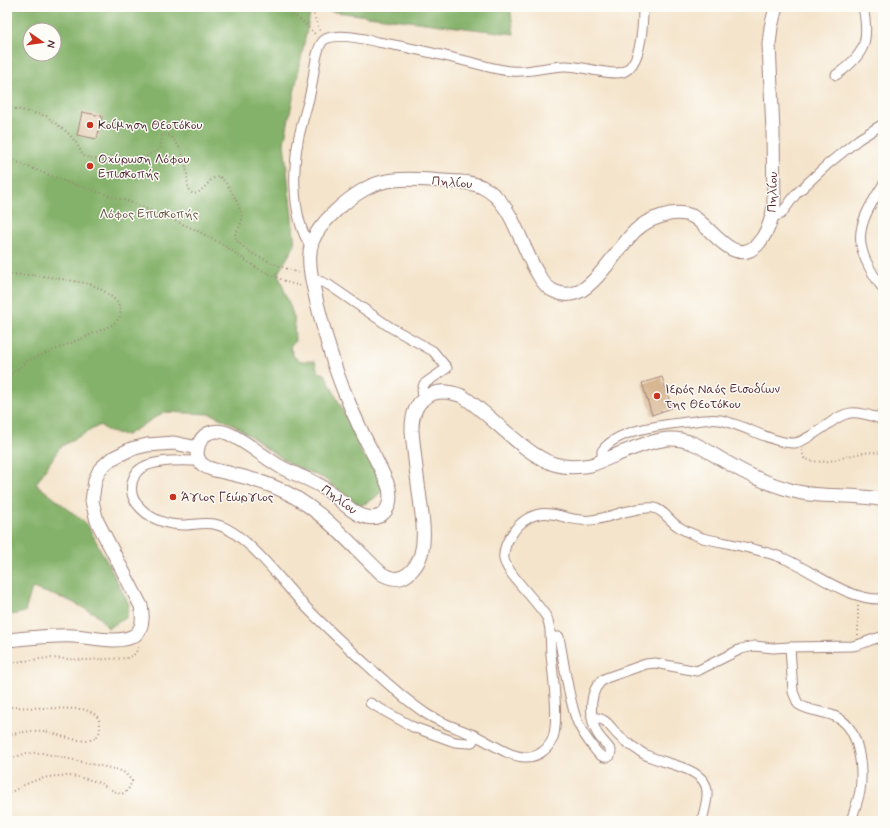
<svg xmlns="http://www.w3.org/2000/svg" width="890" height="828" viewBox="0 0 890 828" font-family="Mynerve,sans-serif">
  <style>
    .forest { fill: #85b26b; stroke: #68684b; fill-rule: evenodd }
    .building { fill: #d7b692 }
    .lines { fill: none; stroke-linecap: round; stroke-linejoin: round }
    .street-casing { stroke: #9f827b; stroke-width: 11 }
    .secondary-casing { stroke: #9f827b; stroke-width: 15 }
    .path { stroke: #9f827b; stroke-width: 2; stroke-dasharray: 1 3; stroke-linecap: butt }
    .street { stroke: #fff; stroke-width: 9 }
    .secondary { stroke: #fff; stroke-width: 13 }
    .poi-dot { fill: #c8321e; stroke: #fdfcf7; stroke-width: 1.5 }
    .labels { text-anchor: middle; dominant-baseline: central; stroke-width: 3; stroke-linejoin: round; paint-order: stroke }
    .poi-label { font-size: 13px; fill: #4a1f2b; stroke: #fdfcf7; text-anchor: start }
    .street-label { font-size: 13px; fill: #4a1f2b; stroke: #fdfcf7 }
    .park-label { font-size: 13px; fill: #665443; stroke: #fdfcf7 }
  </style>
  <rect width="100%" height="100%" fill="#fdfcf7"/>
  <filter id="ink" filterUnits="userSpaceOnUse"><feTurbulence type="fractalNoise" baseFrequency=".025" numOctaves="2"/><feDisplacementMap in="SourceGraphic" scale="8" xChannelSelector="R" yChannelSelector="G"/><feConvolveMatrix kernelMatrix="1 2 1 2 8 2 1 2 1" color-interpolation-filters="sRGB"/></filter>
  <filter id="wash" filterUnits="userSpaceOnUse"><feTurbulence type="fractalNoise" baseFrequency=".012" numOctaves="4" result="noise"/><feDisplacementMap in="SourceGraphic" scale="16" xChannelSelector="R" yChannelSelector="G"/><feGaussianBlur stdDeviation="0.9" result="paint"/><feColorMatrix in="noise" values="0 0 0 0 0 0 0 0 0 0 0 0 0 0 0 0 0 1.4 0 .05"/><feComposite in="paint" operator="in"/></filter>
  <g filter="url(#wash)">
    <rect width="100%" height="100%" fill="#f4e4cb"/>
    <path class="forest" d="M7,7H510L514,34L311,9L284,143L295,245L278,273L294,317L295,342L290,347L294,357L301,361H315L318,372L325,374L351,427L362,454L374,466L384,486C380,497 370,501 360,506L323,478L290,464L234,425L211,414L164,412L127,435L109,432L100,425L60,447L36,484L87,524L129,604L126,618L108,628L96,614L68,600L32,588L25,612L7,616ZM30,30H54V54H30Z"/>
    <g id="blocks">
      <g class="building">
        <polygon points="82,112 102,116 97,139 77,135"/>
        <polygon points="662,377 672,408 652,415 642,383"/>
      </g>
    </g>
  </g>
  <g filter="url(#ink)">
    <use href="#blocks" fill-opacity="0" stroke="#9f827b" stroke-width="1"/>
    <g class="lines">
      <g class="street-casing">
        <g id="street">
          <path d="M836,75C865,55 870,41 863,7"/>
          <path d="M883,185C854,229 852,245 883,289"/>
          <polyline points="773,217 781,214 796,194 828,164 859,139 883,124"/>
          <path d="M311,247C290,216 292,159 302,124C305,112 309,101 311,89C314,78 315,47 324,40C336,32 365,39 378,42C406,47 434,53 461,60C477,63 494,70 511,71C530,73 547,66 565,66C582,66 599,73 616,73C642,74 643,25 643,7"/>
          <polyline points="312,278 329,285 390,327 433,351 447,368 424,384 422,390 424,399"/>
          <path d="M199,461C183,461 143,458 135,475C130,484 130,496 137,504C148,518 165,525 183,525C193,525 203,522 214,524C228,527 239,536 250,546C269,563 285,585 303,604C323,625 345,645 367,665C387,683 406,701 428,715C443,724 460,729 476,736C491,743 508,756 524,757C537,758 548,750 553,738C559,719 553,676 551,654C550,643 552,629 547,618C539,603 506,573 504,559C503,550 507,541 512,534C520,521 535,511 551,514C561,515 571,520 582,520C587,521 593,520 598,519C613,516 639,506 654,508C664,510 670,522 679,527C686,532 695,535 703,538C729,544 757,548 783,558C814,571 848,601 883,599"/>
          <path d="M602,461V451C617,429 663,425 687,422C697,421 709,418 720,420C742,424 774,444 795,443C801,442 807,438 812,435C844,415 844,405 883,420"/>
          <path d="M550,637H559C564,662 568,697 577,721C581,731 587,739 593,747C597,753 603,760 610,756L611,751C607,744 601,740 597,733C589,717 588,687 606,678L646,664L655,663L697,671L741,649L754,646L773,648L790,647L852,646C863,645 874,637 883,637"/>
          <path d="M790,647L793,692L798,704C809,712 826,711 838,718C860,729 863,770 860,791C858,801 854,811 851,821"/>
          <polyline points="370,703 413,727 455,742 468,743 472,742 476,736"/>
          <path d="M592,717C610,719 609,728 621,738C628,744 636,749 644,754C660,763 694,766 704,782C711,792 704,810 702,821"/>
        </g>
      </g>
      <g class="secondary-casing">
        <g id="secondary">
          <path d="M776,7L771,27L769,44L773,131L774,205C772,220 768,233 757,245C733,268 711,226 692,216C682,212 671,213 662,216C652,219 642,224 635,231C620,246 596,285 578,292C571,295 563,295 556,292C548,289 542,282 538,274C520,246 513,201 482,187C470,181 455,182 443,181C427,180 410,178 394,180C384,181 374,184 365,189C347,199 319,223 312,242C306,261 313,284 317,303C325,334 333,366 346,396C353,413 361,431 370,448C377,462 384,474 389,488C393,508 382,524 360,515C347,509 337,496 324,488C311,479 295,475 281,467C265,458 239,436 224,432C212,429 202,434 198,446C196,453 197,460 203,465C211,471 222,471 232,474C245,477 259,481 272,486C317,503 348,542 382,574C391,579 399,581 408,574C414,569 419,562 421,554C426,536 422,516 420,499C417,476 414,454 412,431C411,400 432,384 462,396C491,414 523,454 554,464C566,468 579,467 591,465C616,456 642,442 668,439C687,438 700,446 716,456C724,461 733,466 742,471C757,479 773,485 790,490C820,499 852,493 883,500"/>
          <path d="M7,640C29,638 52,635 74,636C91,637 120,645 135,635C143,629 143,616 141,606L97,521L92,501L95,480L100,469L111,459L131,449L147,445L174,443L198,448"/>
        </g>
      </g>
      <g class="path">
        <polyline points="279,7 288,11 302,21 316,35"/>
        <polyline points="311,7 320,32"/>
        <path d="M7,107L46,116L68,133L77,144L83,156L110,162L146,156L160,149L162,136L163,134C179,136 185,160 187,173C188,180 186,189 193,194C204,193 208,179 218,176C227,180 241,207 242,217C242,224 238,229 235,235C237,252 284,268 299,273"/>
        <polyline points="7,158 66,182 130,202 194,229 225,246 257,268 289,283 302,286"/>
        <polyline points="7,274 43,276 91,284 104,291 113,298 117,302 121,310 119,319 112,325 83,338 27,361 7,378"/>
        <path d="M802,450L804,458C825,468 843,455 864,453C870,452 877,452 883,453"/>
        <polyline points="858,635 858,606"/>
        <polyline points="7,663 49,658 85,660 128,658 135,654 139,646"/>
        <path d="M7,707L82,709C88,711 94,712 98,718C100,722 101,728 99,733C91,750 57,733 44,731C32,730 19,733 7,735"/>
        <path d="M7,760L27,753H42L119,770L125,773L132,781L128,790L122,794C113,792 107,786 99,783C64,770 37,775 7,795"/>
      </g>
      <use href="#street" class="street"/>
      <use href="#secondary" class="secondary"/>
    </g>
  </g>
  <g class="poi-dot">
    <circle cx="90" cy="125" r="4"/>
    <circle cx="90" cy="166" r="4"/>
    <circle cx="657" cy="396" r="4"/>
    <circle cx="173" cy="497" r="4"/>
  </g>
  <g class="labels">
    <g class="poi-label">
      <text x="98" y="125">Κοίμηση Θεοτόκου</text>
      <text x="98" y="159">Οχύρωση Λόφου<tspan x="98" dy="15">Επισκοπής</tspan></text>
      <text x="665" y="389">Ιερός Ναός Εισοδίων<tspan x="665" dy="15">της Θεοτόκου</tspan></text>
      <text x="181" y="497">Άγιος Γεώργιος</text>
    </g>
    <g class="street-label">
      <text transform="translate(452 183) rotate(5)">Πηλίου</text>
      <text transform="translate(773 192) rotate(-88)">Πηλίου</text>
      <text transform="translate(339 500) rotate(36)">Πηλίου</text>
    </g>
    <g class="park-label">
      <text x="149" y="214">Λόφος Επισκοπής</text>
    </g>
  </g>
  <rect width="890" height="828" fill="none" stroke="#fdfcf7" stroke-width="24"/>
  <g transform="translate(42 42) rotate(103)"><circle r="19" fill="#fdfcf7" stroke="#b5a4a5"/>
  <path d="M0-3L7 15L0 10L-7 15Z" fill="#c8321e"/>
  <text y="-6" font-size="11" font-weight="bold" text-anchor="middle" fill="#4a1f2b">N</text>
  </g>
</svg>
